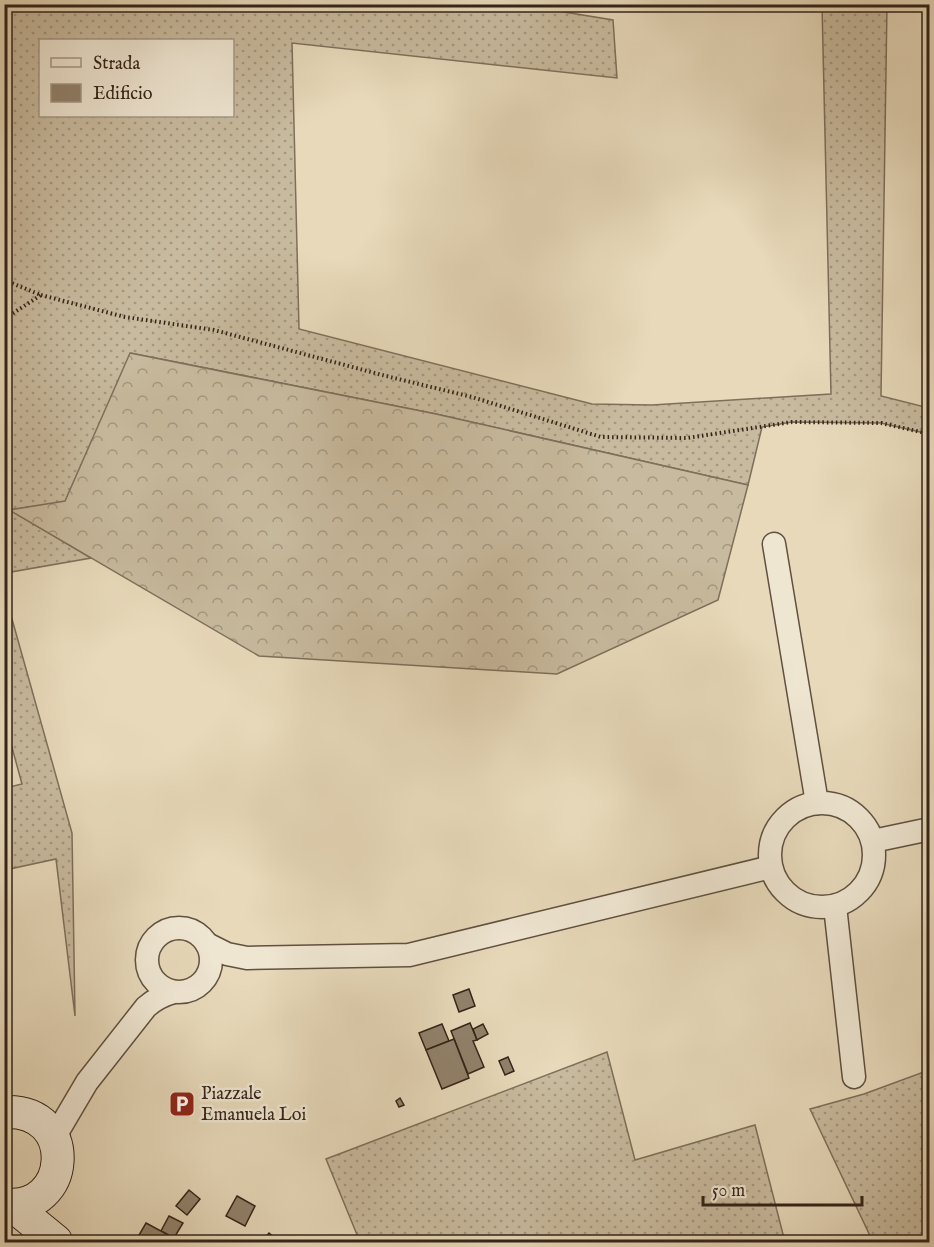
<svg xmlns="http://www.w3.org/2000/svg" width="934" height="1247" viewBox="0 0 934 1247" font-family="'IM FELL English',serif">
  <style>
    .grass { fill: url(#grass-dots); stroke: #7e6f5b; stroke-width: 1.5; fill-rule: evenodd }
    .forest { fill: url(#forest-crowns); stroke: #7e6f5b; stroke-width: 1.5 }
    .building { fill: #91826c; stroke: #332418; stroke-width: 1.5 }
    .lines { fill: none; stroke-linecap: round; stroke-linejoin: round }
    .street-casing { stroke: #605140; stroke-width: 25 }
    .secondary-casing { stroke: #332418; stroke-width: 34 }
    .path { stroke: #332418; stroke-width: 4; stroke-dasharray: 1.5 3; stroke-linecap: butt }
    .street { stroke: #efe6d2; stroke-width: 22 }
    .secondary { stroke: #efe6d2; stroke-width: 32 }
    .labels { text-anchor: middle; dominant-baseline: central; stroke-width: 5; stroke-linejoin: round; paint-order: stroke }
    .poi-label { font-size: 18px; fill: #332418; stroke: #efe6d2; text-anchor: start }
  </style>
  <defs>
    <pattern id="grass-dots" width="8" height="8" patternUnits="userSpaceOnUse" patternTransform="scale(1.5)"><rect width="8" height="8" fill="#c8ba9e"/><path d="M2 2h.1M6 6h.1" fill="none" stroke="#a39780" stroke-width="1.8" stroke-linecap="round"/></pattern>
    <pattern id="forest-crowns" width="20" height="18" patternUnits="userSpaceOnUse" patternTransform="scale(1.5)"><rect width="20" height="18" fill="#c8ba9e"/><path d="M2 6a3 3 0 1 1 6 0M12 15a3 3 0 1 1 6 0" fill="none" stroke="#a39780"/></pattern>
  </defs>
  <rect width="100%" height="100%" fill="#e7d9ba"/>
  <filter id="stains"><feTurbulence type="fractalNoise" baseFrequency=".00333" numOctaves="4"/><feColorMatrix values="0 0 0 0 .2 0 0 0 0 .09 0 0 0 0 .02 0 0 0 .5 -.17"/></filter>
  <radialGradient id="worn" r=".72"><stop offset=".6" stop-color="#630" stop-opacity="0"/><stop offset="1" stop-color="#630" stop-opacity=".3"/></radialGradient>
  <g class="grass">
    <path d="M515,4L613,20L617,78L292,43L299,329L592,404L652,405L831,394L822,5H887L881,396L929,408V434L881,423L792,422L762,427L748,485L436,414L131,353L65,502L10,510L91,558L5,573V5ZM40,40H232V116H40Z"/>
    <polygon points="5,594 72,833 75,1016 56,859 5,870 5,788 22,784 5,722"/>
    <polygon points="607,1052 635,1160 755,1125 785,1242 360,1242 326,1159"/>
    <polygon points="929,1070 929,1242 873,1242 810,1109 864,1094"/>
  </g>
  <polygon class="forest" points="130,353 436,414 748,485 718,600 557,674 259,656 9,510 65,501"/>
  <g class="building">
    <polygon points="469,989 475,1006 459,1012 453,995"/>
    <polygon points="470,1023 477,1040 473,1041 484,1067 468,1074 451,1031"/>
    <polygon points="442,1024 449,1041 426,1050 419,1033"/>
    <polygon points="483,1024 488,1034 477,1040 473,1029"/>
    <polygon points="454,1039 469,1078 442,1089 426,1050"/>
    <polygon points="508,1057 514,1071 505,1075 499,1061"/>
    <polygon points="400,1098 404,1105 399,1107 396,1101"/>
    <polygon points="189,1190 200,1199 187,1215 176,1206"/>
    <polygon points="237,1196 255,1206 245,1226 226,1216"/>
    <polygon points="169,1216 183,1223 174,1238 161,1231"/>
    <polygon points="146,1223 174,1238 172,1242 135,1242"/>
    <polygon points="269,1233 275,1238 270,1242 268,1242 264,1239"/>
  </g>
  <g class="lines">
    <g class="street-casing">
      <g id="street">
        <polyline points="774,544 817,803"/>
        <circle cx="822" cy="855" r="52"/>
        <polyline points="873,841 930,829"/>
        <polyline points="835,906 854,1077"/>
        <circle cx="179" cy="960" r="32"/>
        <polyline points="207,944 227,954 247,958 409,955 771,867"/>
        <path d="M54,1138L87,1082L146,1007C155,999 163,995 174,992"/>
      </g>
    </g>
    <g class="secondary-casing">
      <g id="secondary">
        <path d="M4,1112C80,1108 71,1214 4,1204"/>
        <polyline points="12,1205 56,1241"/>
      </g>
    </g>
    <g class="path">
      <polyline points="4,280 41,295 4,319"/>
      <polyline points="41,295 125,317 214,330 386,376 472,397 601,437 687,438 792,422 881,423 930,434"/>
    </g>
    <use href="#street" class="street"/>
    <use href="#secondary" class="secondary"/>
  </g>
  <defs>
    <g id="parking-square" transform="scale(1.35)"><rect x="-9" y="-9" width="18" height="18" rx="4" fill="#8f2418" stroke="#efe6d2"/><path d="M-3.5-5.5H1a3.5 3.5 0 0 1 0 7H-1V5.5H-3.5ZM-1-3.4V-.6H.8a1.4 1.4 0 0 0 0-2.8Z" fill="#fff"/></g>
  </defs>
  <g fill-rule="evenodd">
    <use href="#parking-square" x="182" y="1104"/>
  </g>
  <g class="labels">
    <g class="poi-label">
      <text x="201" y="1094">Piazzale<tspan x="201" dy="21">Emanuela Loi</tspan></text>
    </g>
  </g>
  <rect width="934" height="1247" fill="none" stroke="#e7d9ba" stroke-width="24"/>
  <rect x="6" y="6" width="922" height="1235" fill="none" stroke="#332418" stroke-width="3"/>
  <rect x="12" y="12" width="910" height="1223" fill="none" stroke="#332418" stroke-width="1.5"/>
  <rect x="39" y="39" width="195" height="78" fill="#efe6d2" stroke="#a49888" stroke-width="1.5"/>
  <rect x="51" y="58" width="30" height="9" fill="#efe6d2" stroke="#a49888" stroke-width="1.5"/>
  <text x="93" y="69" font-size="18" fill="#332418">Strada</text>
  <rect x="51" y="84" width="30" height="18" fill="#91826c" stroke="#a49888" stroke-width="1.5"/>
  <text x="93" y="99" font-size="18" fill="#332418">Edificio</text>
  <path d="M703 1196v9h159v-9" fill="none" stroke="#332418" stroke-width="3"/>
  <text x="712" y="1196" font-size="18" fill="#332418" stroke="#efe6d2" stroke-width="4.5" paint-order="stroke">50 m</text>
  <rect width="100%" height="100%" filter="url(#stains)"/>
  <rect width="100%" height="100%" fill="url(#worn)"/>
</svg>
